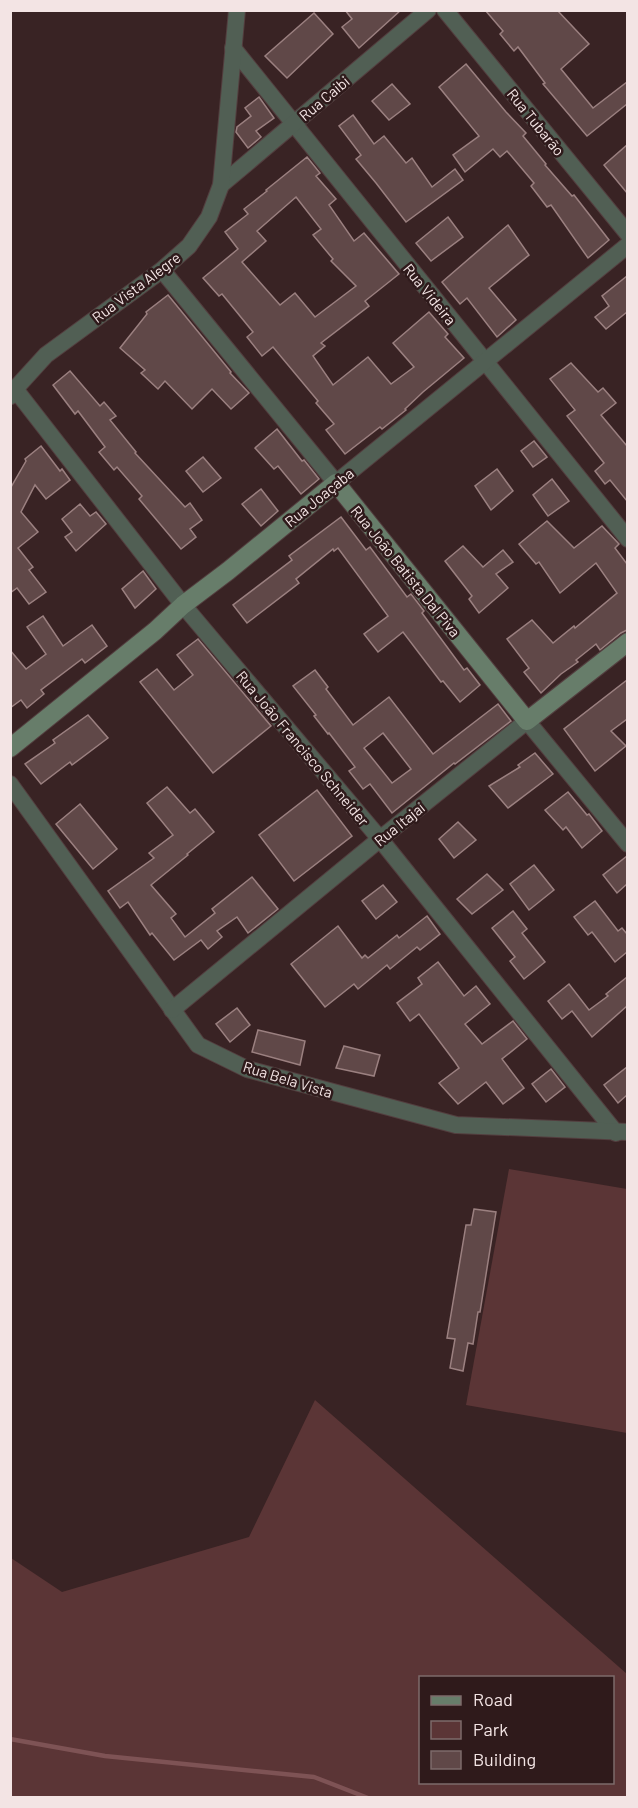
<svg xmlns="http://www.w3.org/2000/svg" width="638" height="1808" viewBox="0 0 638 1808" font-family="Barlow,sans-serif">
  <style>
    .green { fill: #5b3536; fill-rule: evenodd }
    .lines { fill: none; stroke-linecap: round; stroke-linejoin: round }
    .stream { stroke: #7e5355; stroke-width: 4.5 }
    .building { fill: #604848; stroke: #9b8080; stroke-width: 1.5; fill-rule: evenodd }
    .street-casing { stroke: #533e3f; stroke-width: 18 }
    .secondary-casing { stroke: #533e3f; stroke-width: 20 }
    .street { stroke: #515f54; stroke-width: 16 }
    .secondary { stroke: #677d6a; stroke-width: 18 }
    .labels { text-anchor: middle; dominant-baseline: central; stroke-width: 5; stroke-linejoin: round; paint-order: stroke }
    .street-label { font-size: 15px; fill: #f3e4e4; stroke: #2f1a1b }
  </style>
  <rect width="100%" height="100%" fill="#392324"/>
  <g class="green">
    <polygon points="509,1169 627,1189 627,1433 466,1405"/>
    <path d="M315,1400L627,1674V1797H11V1558L62,1592L249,1537ZM420,1678H612V1782H420Z"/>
  </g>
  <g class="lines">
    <polyline class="stream" points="10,1739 105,1756 314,1777 368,1798"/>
  </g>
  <g class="building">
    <polygon points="345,10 401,10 359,48 342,27 352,19"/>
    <polygon points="485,10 557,10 589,44 561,69 593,108 627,82 627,104 587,136 543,84 545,83 518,47 514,51 500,34 503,31"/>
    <polygon points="314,13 333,34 287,78 265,56"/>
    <polygon points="466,64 506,112 526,133 523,136 546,164 545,165 572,196 574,195 609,240 588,258 551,205 547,207 531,186 534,183 507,151 500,157 493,149 465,172 453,155 479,136 439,87"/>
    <polygon points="392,84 410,104 389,120 372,101"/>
    <polygon points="259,97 274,118 256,131 261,137 248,148 236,132 237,127 251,116 245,108"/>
    <polygon points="353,115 374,144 384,136 406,163 412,158 432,187 455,169 463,180 406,222 376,183 356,159 361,155 339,126"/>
    <polygon points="627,145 627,193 604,165"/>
    <path d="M307,157L320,173L316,176L336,199L329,205L354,241L364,233L399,274L365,301L369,306L321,343L325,346L313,356L333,385L368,357L391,384L414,367L393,343L429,312L448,334L445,337L464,358L423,392L405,409L406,410L382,429L380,427L345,454L326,430L334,424L316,403L318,401L273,347L262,356L247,337L253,332L222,294L219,296L203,278L238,249L225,232L248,214L244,209L267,191L266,190ZM296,197L321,229L313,235L333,259L331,261L356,286L315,317L295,293L280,305L242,262L266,241L257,231Z"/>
    <polygon points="448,217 463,237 431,261 416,243"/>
    <polygon points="508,225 529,255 489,288 516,320 497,337 467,298 460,304 442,282"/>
    <polygon points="627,276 627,312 606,329 595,317 609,306 602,296"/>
    <polygon points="168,295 231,372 230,373 249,393 231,409 212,389 192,409 165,381 158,389 141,373 145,370 120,348 147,314 146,312"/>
    <polygon points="571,363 598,392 603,388 616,403 601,415 627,446 627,501 610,480 605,484 595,471 604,463 567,416 575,410 550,379"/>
    <polygon points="70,371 100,406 104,402 116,416 110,420 136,452 135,453 185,507 190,503 202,520 190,529 196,537 181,549 139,499 142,496 117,467 114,470 99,452 105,447 78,411 75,414 53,385"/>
    <polygon points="277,429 302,461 304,460 319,479 301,494 278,466 274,469 255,448"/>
    <polygon points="534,441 547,457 533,467 521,451"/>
    <polygon points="41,446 60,471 62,469 70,480 46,499 35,485 21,512 38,532 18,548 33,567 29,570 46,592 29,604 17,588 10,593 10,489 26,461 25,459"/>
    <polygon points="203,457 221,478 203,492 186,471"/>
    <polygon points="497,469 513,491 491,510 475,486"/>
    <polygon points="552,479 569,501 548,516 533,495"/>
    <polygon points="261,489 278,511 261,526 242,504"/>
    <polygon points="80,504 90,516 96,512 106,524 76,551 65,537 72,532 62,519"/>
    <polygon points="341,517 366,550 370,547 407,597 411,594 424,611 422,613 464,670 467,668 480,685 460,702 443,681 441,682 403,632 378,652 364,634 388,616 338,548 334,551 333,549 296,579 299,583 247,623 233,605 292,560 289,556"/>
    <polygon points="547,521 574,548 602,526 619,544 615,548 627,564 627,630 621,633 600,650 596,644 576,660 578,662 561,674 541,693 524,672 529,668 507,639 532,620 553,643 574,626 575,628 617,593 596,563 560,593 539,562 536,564 519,544"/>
    <polygon points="463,546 483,567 503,550 513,562 496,574 508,588 479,613 469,599 472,596 445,561"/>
    <polygon points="143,571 156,589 135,608 122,589"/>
    <polygon points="43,616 63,646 92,625 107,646 85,663 82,659 41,690 44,694 27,708 21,700 10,708 10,650 26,669 46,654 27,627"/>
    <polygon points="198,639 271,726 213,773 140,682 157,669 174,690 193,675 177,655"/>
    <path d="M315,670L328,687L326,689L353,725L389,697L433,754L498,704L511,721L455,764L454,763L392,813L370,784L363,789L349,771L355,767L329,733L328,734L314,716L316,715L293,686ZM383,733L411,769L392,783L364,748Z"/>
    <polygon points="627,680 627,719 611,731 626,746 595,771 564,729"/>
    <polygon points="88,715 108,738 72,765 70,762 41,784 25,764 55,743 53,740"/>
    <polygon points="535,753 553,774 508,808 489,786 520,767 518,765"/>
    <polygon points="167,787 190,813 195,809 214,832 187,854 188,855 151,885 176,914 171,918 185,937 215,913 212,909 252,877 278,909 248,933 237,917 217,931 222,937 208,949 201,940 174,960 152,933 150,935 128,902 120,908 108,891 154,858 149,853 173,835 147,803"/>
    <polygon points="317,790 352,836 294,881 259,835"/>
    <polygon points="568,792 587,815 589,814 602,831 582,848 566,827 563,830 545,810"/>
    <polygon points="80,804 117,849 93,869 56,824"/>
    <polygon points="458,822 476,840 454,858 439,839"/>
    <polygon points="627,856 627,884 617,893 603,875"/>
    <polygon points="534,865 554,890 529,910 510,884"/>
    <polygon points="487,874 503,890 472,914 457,899"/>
    <polygon points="383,885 397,902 376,919 362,901"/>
    <polygon points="595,901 618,931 622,928 627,934 627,952 615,962 592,932 588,935 574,917"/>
    <polygon points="513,911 527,929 522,933 545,962 524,979 510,961 515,957 492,928"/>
    <polygon points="427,916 440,934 420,950 417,947 390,969 387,965 358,989 354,984 325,1007 291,964 338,926 362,958 365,955 368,958 397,935 399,938"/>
    <polygon points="438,962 464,996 476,986 490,1004 465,1024 482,1044 513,1021 527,1039 502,1059 524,1088 503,1104 486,1082 458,1104 439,1083 459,1068 455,1062 419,1014 410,1021 397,1003 422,984 418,978"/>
    <polygon points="627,977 627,1006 592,1037 572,1011 562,1019 548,1001 569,984 589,1010 608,996 606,994"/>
    <polygon points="237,1008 250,1025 230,1042 216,1024"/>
    <polygon points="258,1030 305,1041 300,1065 252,1052"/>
    <polygon points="344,1046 380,1055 374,1076 336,1068"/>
    <polygon points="627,1067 627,1095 618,1103 604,1085"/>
    <polygon points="551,1069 565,1087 546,1102 532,1084"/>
    <polygon points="474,1209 496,1212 480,1312 478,1312 473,1344 468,1343 463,1371 450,1368 455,1339 447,1338 466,1225 471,1225"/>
  </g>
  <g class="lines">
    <g class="street-casing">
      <g id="street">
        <polyline points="445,10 628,234"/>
        <polyline points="233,48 628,539"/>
        <polyline points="221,185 428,10"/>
        <polyline points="162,270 336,483 628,245"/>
        <polyline points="15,389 183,605 380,839 616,1133"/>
        <polyline points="11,396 15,389 46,355 162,270 189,246 209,217 221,185 237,10"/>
        <polyline points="10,784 198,1045 247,1069 456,1125 628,1132"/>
        <polyline points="172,1010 380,839 527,721 628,844"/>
      </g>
    </g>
    <g class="secondary-casing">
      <polyline id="secondary" points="10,748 155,631 183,605 228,571 336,483 527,721 628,642"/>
    </g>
    <use href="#street" class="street"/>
    <use href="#secondary" class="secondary"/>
  </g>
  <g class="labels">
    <g class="street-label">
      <text transform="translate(324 98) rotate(-40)">Rua Caibi</text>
      <text transform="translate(536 122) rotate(51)">Rua Tubarão</text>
      <text transform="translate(136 287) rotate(-37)">Rua Vista Alegre</text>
      <text transform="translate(430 294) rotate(51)">Rua Videira</text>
      <text transform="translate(319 497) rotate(-39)">Rua Joaçaba</text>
      <text transform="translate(406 571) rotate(51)">Rua João Batista Dal Piva</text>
      <text transform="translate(303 748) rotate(50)">Rua João Francisco Schneider</text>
      <text transform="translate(399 824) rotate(-39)">Rua Itajaí</text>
      <text transform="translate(288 1079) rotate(17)">Rua Bela Vista</text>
    </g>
  </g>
  <rect width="638" height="1808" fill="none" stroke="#f3e4e4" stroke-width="24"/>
  <rect x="419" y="1676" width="195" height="108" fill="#2f1a1b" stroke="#7d6b6b" stroke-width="1.5"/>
  <rect x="431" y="1696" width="30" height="9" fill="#677d6a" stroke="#7d6b6b" stroke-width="1.5"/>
  <text x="473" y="1706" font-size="18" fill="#f3e4e4">Road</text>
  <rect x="431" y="1721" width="30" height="18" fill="#5b3536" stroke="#7d6b6b" stroke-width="1.5"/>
  <text x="473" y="1736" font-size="18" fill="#f3e4e4">Park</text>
  <rect x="431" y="1751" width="30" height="18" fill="#604848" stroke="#7d6b6b" stroke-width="1.5"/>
  <text x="473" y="1766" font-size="18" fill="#f3e4e4">Building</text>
</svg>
